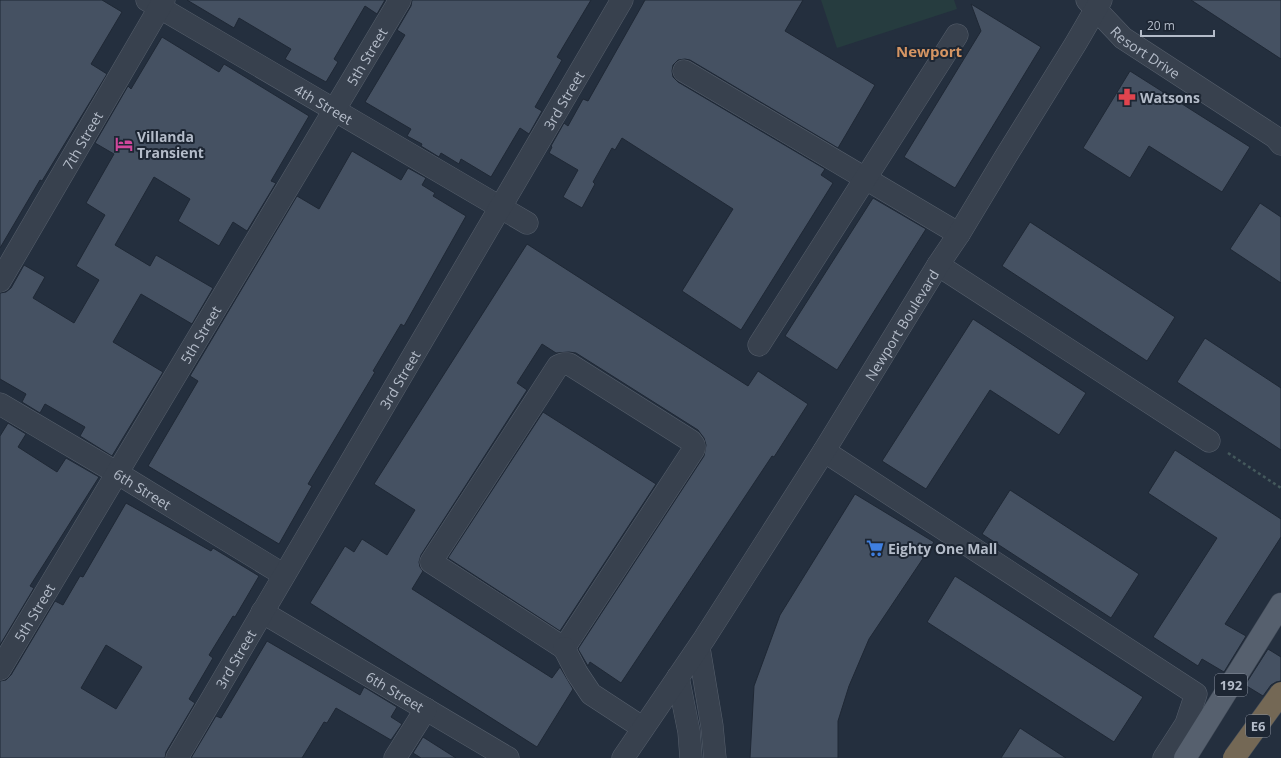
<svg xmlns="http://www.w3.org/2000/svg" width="1281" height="758" viewBox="0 0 1281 758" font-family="'Open Sans',sans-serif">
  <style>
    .green { fill: #263c3f }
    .building { fill: #455162; stroke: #1f2835; fill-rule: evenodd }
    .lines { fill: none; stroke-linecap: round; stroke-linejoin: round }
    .minor-casing { stroke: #565f6c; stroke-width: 23 }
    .major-casing { stroke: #414a57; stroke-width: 23 }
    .path { stroke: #44595c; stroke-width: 2.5; stroke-dasharray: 3 3; stroke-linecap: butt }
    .minor { stroke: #38414e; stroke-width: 22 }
    .major { stroke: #56606e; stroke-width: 22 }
    .highway-bridge-casing { stroke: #434c59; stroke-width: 23; stroke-linecap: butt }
    .highway-bridge { stroke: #746855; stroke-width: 22 }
    .labels { text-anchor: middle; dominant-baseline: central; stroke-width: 4; stroke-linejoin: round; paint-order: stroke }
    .shield { fill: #1d2633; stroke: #878f9c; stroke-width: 1 }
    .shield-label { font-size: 13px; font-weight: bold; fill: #b4bcc9 }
    .street-label { font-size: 14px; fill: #b4bcc9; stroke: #1d2633 }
    .poi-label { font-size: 14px; font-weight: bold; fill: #b4bcc9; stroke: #1d2633; text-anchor: start }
    .neighbourhood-label { font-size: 15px; font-weight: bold; fill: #d59563; stroke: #1d2633 }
  </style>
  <rect width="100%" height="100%" fill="#242f3e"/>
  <polygon class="green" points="821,0 954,0 957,9 837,48"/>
  <g class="building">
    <polygon points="0,0 102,0 122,12 91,64 107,74 42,181 40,180 0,248"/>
    <polygon points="187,0 385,0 377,14 365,6 334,59 338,62 326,82 285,59 291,49 239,18 234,28"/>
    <polygon points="412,0 591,0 557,57 562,60 535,107 542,111 529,134 520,128 491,177 461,159 459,164 441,153 439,157 421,146 422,144 407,136 411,129 365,102 405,35 397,30 411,6"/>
    <polygon points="645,0 803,0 785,31 875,85 838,148 690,60 685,59 678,60 673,65 672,71 673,77 678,82 825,169 821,175 833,183 741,330 682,291 733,209 622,138 615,150 612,148 593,182 595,184 582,208 563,197 578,170 549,153 552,147 551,146 564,123 568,126 583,99 588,101"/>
    <polygon points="1191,0 1281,0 1281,59"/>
    <polygon points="971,4 1041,47 955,188 904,157 981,31"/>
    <polygon points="162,37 219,72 224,64 309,116 271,181 276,183 247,231 233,222 219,246 178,221 190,199 154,177 115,245 150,266 156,255 213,288 192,324 141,294 113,342 163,372 112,456 80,436 85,427 45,404 40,413 22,402 26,394 0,379 0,293 6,292 11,288 24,265 45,277 33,298 74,323 99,280 76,266 105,215 86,203 114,154 95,143 128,86 131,89"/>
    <polygon points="1130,71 1250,147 1222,192 1149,146 1130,178 1083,148"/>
    <polygon points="352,151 401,180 408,168 426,178 422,185 435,193 433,196 466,216 404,326 401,324 373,371 375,372 308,484 312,486 279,544 148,466 198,381 190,376 297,196 319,209"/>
    <polygon points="873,198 926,229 837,370 785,336"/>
    <polygon points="1260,203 1281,217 1281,283 1230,249"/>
    <polygon points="1030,222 1175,317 1147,361 1002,266"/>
    <polygon points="527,244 748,386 758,371 808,404 774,457 772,456 621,683 590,662 588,666 578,649 704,456 706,445 704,438 698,430 576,353 569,352 556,353 542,344 517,383 527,390 421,555 419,562 420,567 423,571 412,589 552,678 560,667 573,689 537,747 310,603 345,546 354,552 362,539 387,555 415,510 374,484"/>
    <polygon points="973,319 1086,393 1059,435 990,390 926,489 882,461"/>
    <polygon points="1205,338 1281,388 1281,450 1177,382"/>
    <polygon points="543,412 656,484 560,631 448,558"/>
    <polygon points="8,423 26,434 18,447 57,472 66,458 99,477 30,586 34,588 0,645 0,436"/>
    <polygon points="1175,450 1281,519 1281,537 1225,624 1246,636 1224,672 1202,659 1198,666 1153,637 1217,538 1148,493"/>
    <polygon points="1010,490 1139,574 1111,618 982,534"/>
    <polygon points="855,494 934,542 869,639 849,686 838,721 838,758 750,758 754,686 780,615"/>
    <path d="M126,503L211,551L213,548L259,576L235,617L233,616L209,655L213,658L189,699L195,703L166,752L165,758H0V681L6,680L11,675L55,601L63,605L80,576L83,577ZM106,645L142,667L116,709L81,688Z"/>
    <polygon points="955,576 1143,697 1114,742 927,622"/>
    <polygon points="267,641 360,695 364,687 397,707 391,717 402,724 391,740 336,708 327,723 324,722 302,758 191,758 216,716 221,718"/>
    <polygon points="1268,649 1281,657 1281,681 1276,682 1271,685 1263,696 1245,685"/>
    <polygon points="1020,728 1066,758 1001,758"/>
    <polygon points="423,737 456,758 421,758 413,753"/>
  </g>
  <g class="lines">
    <g class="minor-casing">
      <g id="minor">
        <path id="s1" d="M147,0L527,223"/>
        <path id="s2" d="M1087,0L1123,38L1275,137L1281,144"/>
        <polyline points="684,71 959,234"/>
        <polyline points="938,265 1209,441"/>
        <path id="s3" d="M0,281L164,0"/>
        <polyline points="759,345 957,35"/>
        <polygon points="563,364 569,364 691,441 694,445 694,449 564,648 431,562 558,366"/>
        <path id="s4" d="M0,404L117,473L284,575"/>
        <polyline points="824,451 1196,694 1186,724 1164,758"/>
        <path id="s5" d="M262,612L508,758"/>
        <polyline points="564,648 577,673 591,694 643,728"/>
        <polyline points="699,648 712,726 715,758"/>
        <path id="s6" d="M0,669L400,0"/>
        <polyline points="678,677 689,732 691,758"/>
        <path id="s7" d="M177,758L622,0"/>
        <polyline points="395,758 426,709"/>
        <path id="s8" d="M623,758L704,639L824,451L938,265L959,234L1006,156L1076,43L1101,0"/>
      </g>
    </g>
    <g class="major-casing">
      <polyline id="major" points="1185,758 1281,604"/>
    </g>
    <polyline class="path" points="1228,453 1281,488"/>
    <use href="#minor" class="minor"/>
    <use href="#major" class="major"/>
    <g class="highway-bridge-casing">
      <polyline id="highway-bridge" points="1234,758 1281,693"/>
    </g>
    <use href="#highway-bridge" class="highway-bridge"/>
  </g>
  <defs>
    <g id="pharmacy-bare" transform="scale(1.38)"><path d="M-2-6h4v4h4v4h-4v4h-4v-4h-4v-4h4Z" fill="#e0444e" stroke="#1d2633" stroke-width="2.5" paint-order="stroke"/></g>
    <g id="hotel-bare" transform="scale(1.38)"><path d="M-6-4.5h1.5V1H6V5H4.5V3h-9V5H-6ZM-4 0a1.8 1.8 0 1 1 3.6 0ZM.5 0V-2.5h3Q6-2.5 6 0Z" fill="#d1479c" stroke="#1d2633" stroke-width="2.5" paint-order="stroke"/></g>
    <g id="supermarket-bare" transform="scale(1.38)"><path d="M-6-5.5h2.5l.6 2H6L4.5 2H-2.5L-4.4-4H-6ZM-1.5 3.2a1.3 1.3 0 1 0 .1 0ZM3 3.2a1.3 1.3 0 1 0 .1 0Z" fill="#3f7fe0" stroke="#1d2633" stroke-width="2.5" paint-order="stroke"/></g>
  </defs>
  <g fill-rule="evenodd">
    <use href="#pharmacy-bare" x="1127" y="97"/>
    <use href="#hotel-bare" x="124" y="144"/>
    <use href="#supermarket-bare" x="875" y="548"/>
  </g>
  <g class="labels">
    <g class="shield">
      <rect x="1215" y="674" width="32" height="22" rx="3"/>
      <rect x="1246" y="715" width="24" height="22" rx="3"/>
    </g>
    <g class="shield-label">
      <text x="1231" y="685">192</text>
      <text x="1258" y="726">E6</text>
    </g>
    <g class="street-label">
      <text stroke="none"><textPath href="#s2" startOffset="79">Resort Drive</textPath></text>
      <text stroke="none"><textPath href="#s6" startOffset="714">5th Street</textPath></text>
      <text stroke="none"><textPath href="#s7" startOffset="763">3rd Street</textPath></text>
      <text stroke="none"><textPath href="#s1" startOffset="205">4th Street</textPath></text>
      <text stroke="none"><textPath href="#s3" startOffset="163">7th Street</textPath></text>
      <text stroke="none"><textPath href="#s8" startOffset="515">Newport Boulevard</textPath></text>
      <text stroke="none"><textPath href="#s6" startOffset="390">5th Street</textPath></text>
      <text stroke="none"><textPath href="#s7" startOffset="439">3rd Street</textPath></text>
      <text stroke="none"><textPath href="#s4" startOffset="166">6th Street</textPath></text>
      <text stroke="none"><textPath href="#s6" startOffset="66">5th Street</textPath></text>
      <text stroke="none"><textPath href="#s7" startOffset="115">3rd Street</textPath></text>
      <text stroke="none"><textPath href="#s5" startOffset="155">6th Street</textPath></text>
    </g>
    <g class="poi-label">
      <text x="1140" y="97">Watsons</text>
      <text x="137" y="136">Villanda<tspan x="137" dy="16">Transient</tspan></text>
      <text x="888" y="548">Eighty One Mall</text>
    </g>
    <g class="neighbourhood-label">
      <text x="929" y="51">Newport</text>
    </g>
  </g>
  <path d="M1141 30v6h73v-6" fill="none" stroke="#b4bcc9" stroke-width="2"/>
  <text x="1147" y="30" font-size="12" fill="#b4bcc9" stroke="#1d2633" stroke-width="3" paint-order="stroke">20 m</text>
</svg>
